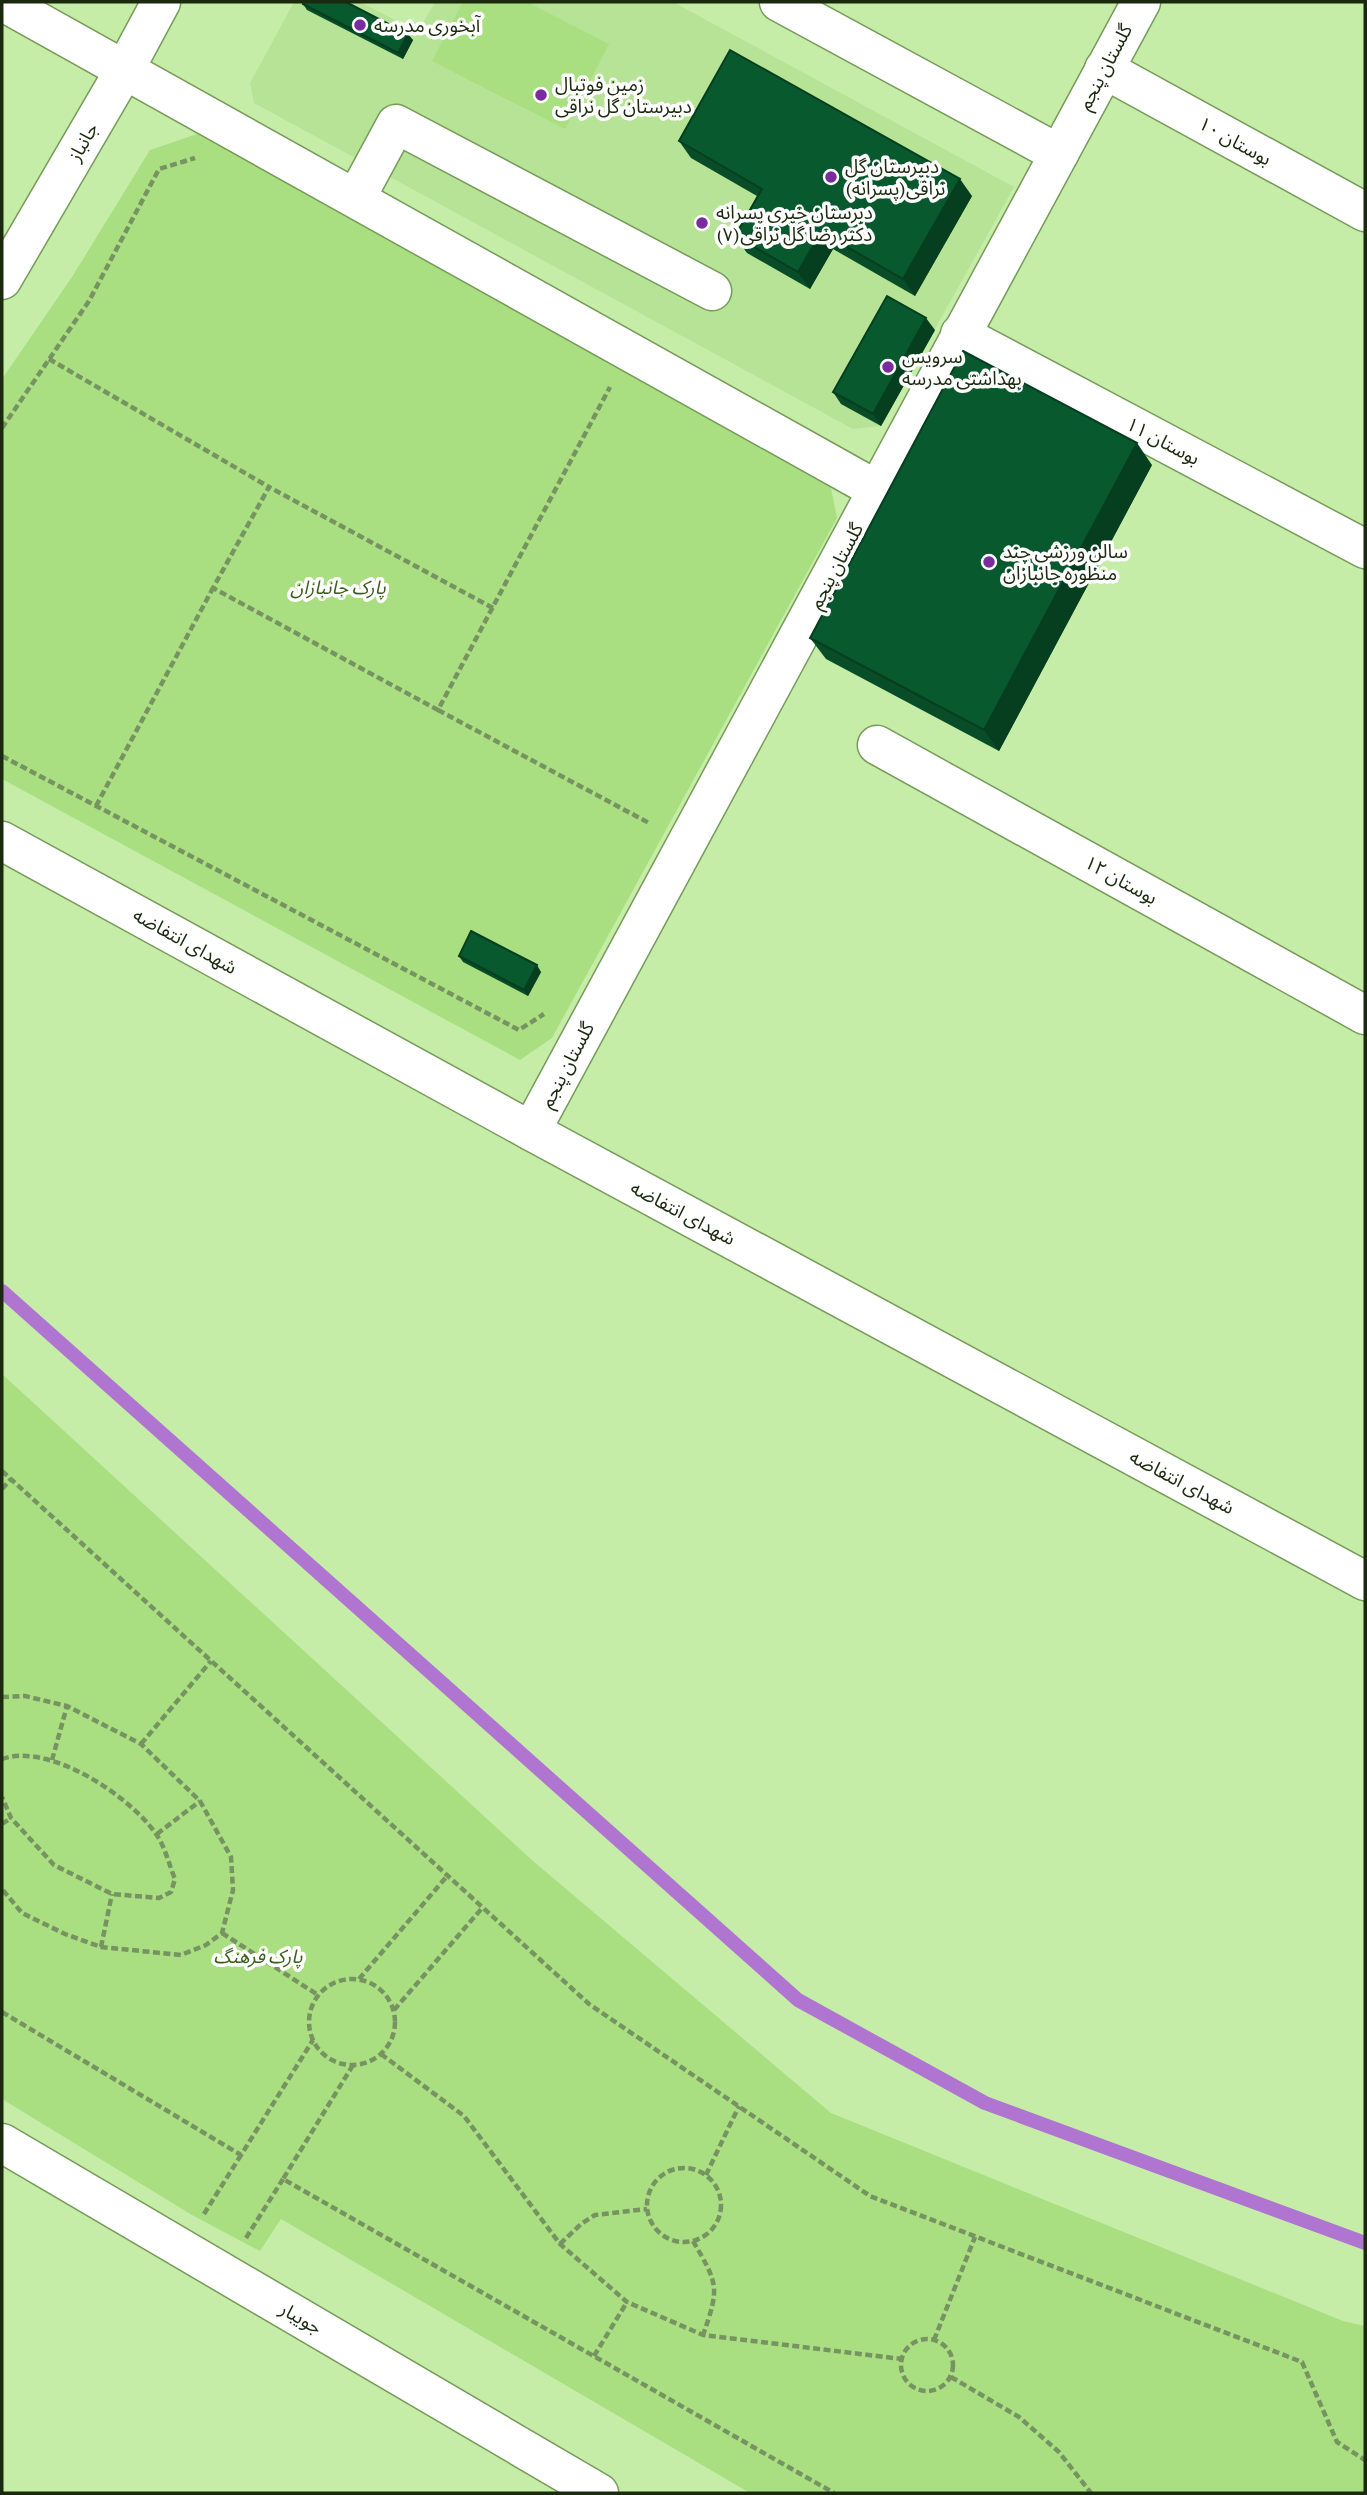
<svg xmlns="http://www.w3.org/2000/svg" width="1367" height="2495" viewBox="0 0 1367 2495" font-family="'Crimson Pro','Noto Sans Arabic',serif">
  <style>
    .built { fill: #b6e396 }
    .green { fill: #a9df80 }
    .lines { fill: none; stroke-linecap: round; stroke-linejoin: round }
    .stream { stroke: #b075d1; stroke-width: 14 }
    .minor-casing { stroke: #769b59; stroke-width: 41 }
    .path { stroke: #769361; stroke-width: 4.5; stroke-dasharray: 7 3.5; stroke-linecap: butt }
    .minor { stroke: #fff; stroke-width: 38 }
    .wall { fill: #084d28 }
    .shaded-wall { fill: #063e20 }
    .building { fill: #09592e; stroke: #063e20; stroke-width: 2 }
    .poi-dot { fill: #792c9d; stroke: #fff; stroke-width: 2.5 }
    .labels { text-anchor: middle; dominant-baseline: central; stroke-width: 7; stroke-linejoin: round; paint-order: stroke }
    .poi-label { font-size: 19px; fill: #1b2a0f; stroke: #fff; text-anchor: start }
    .street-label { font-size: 19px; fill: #1b2a0f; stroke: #fff }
    .park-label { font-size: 19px; font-style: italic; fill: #3b5e1a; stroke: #fff }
  </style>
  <rect width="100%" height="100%" fill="#c5eda8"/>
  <polygon class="built" points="294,2 360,2 418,32 435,2 673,2 1014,187 881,426 853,429 254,103 250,83"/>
  <g class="green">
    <polygon points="463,2 527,2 609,44 565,129 432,61"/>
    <polygon points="203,132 831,488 837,518 552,1038 520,1060 2,779 2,379 72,277 150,150"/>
    <polygon points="2,1374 533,1861 831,2113 1343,2321 1365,2326 1365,2493 750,2493 281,2219 260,2251 192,2215 2,2099"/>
  </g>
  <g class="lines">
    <polyline class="stream" points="2,1291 798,2000 985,2103 1365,2243"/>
    <g class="minor-casing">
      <g id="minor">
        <polyline points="3,2 877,490"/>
        <polyline points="779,2 1059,154"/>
        <polyline points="1104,69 1365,212"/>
        <polyline points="356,198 396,124 712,291"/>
        <polyline points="2,280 125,69 161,2"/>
        <polyline points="960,334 1365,549"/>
        <polyline points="877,745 1365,1015"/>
        <polyline points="2,841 531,1131 1365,1581"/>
        <polyline points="531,1131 1141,2"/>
        <polyline points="2,2143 599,2493"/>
      </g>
    </g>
    <g class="path">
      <polyline points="49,359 269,487"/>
      <polyline points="2,428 89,301 159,169 195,158"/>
      <polyline points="493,608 269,487 213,588 438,710 610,387"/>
      <polyline points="438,710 649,823"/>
      <polyline points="2,756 519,1030 544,1014"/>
      <polyline points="96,806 213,588"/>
      <polyline points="2,1471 589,2004 870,2196 1302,2362 1337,2442 1365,2460"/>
      <polyline points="2,1489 11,1479"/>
      <polyline points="2,1697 25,1696 67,1706 141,1744 200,1801 231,1857 233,1890 222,1933 206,1945 181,1955 101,1947 65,1934 22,1913 2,1889"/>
      <polyline points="141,1744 211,1661"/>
      <path d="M2,1759C49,1742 130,1796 156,1834C165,1846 169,1865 175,1879L171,1892L159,1898L112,1894L54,1865L11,1818L2,1797"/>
      <polyline points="52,1760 67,1706"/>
      <polyline points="2,1824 11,1818"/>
      <polyline points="157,1834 200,1801"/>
      <polyline points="222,1933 318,1995"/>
      <polyline points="101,1947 112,1894"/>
      <circle cx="352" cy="2022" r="43"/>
      <polyline points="359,1979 448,1875"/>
      <polyline points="394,2010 483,1907"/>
      <polyline points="2,2012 241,2155 313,2040"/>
      <polyline points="381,2054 464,2116 560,2244 627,2302 703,2335 902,2359"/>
      <polyline points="353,2065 283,2179 834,2493"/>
      <circle cx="684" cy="2205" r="37"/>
      <polyline points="706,2175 739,2106"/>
      <polyline points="204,2214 241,2155"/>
      <polyline points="246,2238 283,2179"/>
      <path d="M693,2241C718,2284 720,2287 703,2335"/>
      <polyline points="560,2244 581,2224 595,2215 647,2209"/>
      <circle cx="927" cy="2365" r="26"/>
      <polyline points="934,2340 975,2237"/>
      <polyline points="594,2356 627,2302"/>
      <polyline points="951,2377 1019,2417 1059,2452 1091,2493"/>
    </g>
    <use href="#minor" class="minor"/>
  </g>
  <g class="wall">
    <polygon points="303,4 413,40 403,59 307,10"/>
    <polygon points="679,141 972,196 915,296 833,249 810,289 747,253 735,236 757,196 691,158"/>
    <polygon points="935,330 881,426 841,404 833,392"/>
    <polygon points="1152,465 999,751 826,659 810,638"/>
    <polygon points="459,956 541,972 528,996 463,962"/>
  </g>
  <g class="shaded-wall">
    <polygon points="408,34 413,40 403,59 398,53"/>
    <polygon points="960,179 972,196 915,296 903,279"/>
    <polygon points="821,232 833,249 810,289 798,272"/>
    <polygon points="926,318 935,330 881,426 873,414"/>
    <polygon points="1137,443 1152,465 999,751 984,730"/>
    <polygon points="537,965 541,972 528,996 524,990"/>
  </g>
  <g class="building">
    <polygon points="304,2 346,2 408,34 398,53 303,4"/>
    <polygon points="730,50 960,179 903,279 821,232 798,272 735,236 762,189 679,141"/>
    <polygon points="887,296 926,318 873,414 833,392"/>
    <polygon points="963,351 1137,443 984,730 810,638"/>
    <polygon points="471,931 537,965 524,990 459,956"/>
  </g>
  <g class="poi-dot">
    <circle cx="360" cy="25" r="7"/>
    <circle cx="541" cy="95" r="7"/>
    <circle cx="831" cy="177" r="7"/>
    <circle cx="702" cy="223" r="7"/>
    <circle cx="888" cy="367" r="7"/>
    <circle cx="989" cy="562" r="7"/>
  </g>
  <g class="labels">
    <g class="poi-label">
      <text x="374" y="25">آبخوری مدرسه</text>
      <text x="555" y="84">زمین فوتبال<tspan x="555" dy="22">دبیرستان گل نراقی</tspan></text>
      <text x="845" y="166">دبیرستان گل<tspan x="845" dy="22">نراقی(پسرانه)</tspan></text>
      <text x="716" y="212">دبرستان خیری پسرانه<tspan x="716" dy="22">دکتر رضا گل نراقی(۷)</tspan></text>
      <text x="902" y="356">سرویس<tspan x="902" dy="22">بهداشتی مدرسه</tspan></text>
      <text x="1003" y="551">سالن ورزشی چند<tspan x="1003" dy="22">منظوره جانبازان</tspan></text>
    </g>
    <g class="street-label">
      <text transform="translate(1105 67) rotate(-62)">گلستان پنجم</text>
      <text transform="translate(1235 141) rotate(29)">بوستان ۱۰</text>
      <text transform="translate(83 142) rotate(-60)">جانباز</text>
      <text transform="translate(1163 441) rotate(28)">بوستان ۱۱</text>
      <text transform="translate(836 566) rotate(-62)">گلستان پنجم</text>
      <text transform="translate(1121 880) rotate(29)">بوستان ۱۲</text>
      <text transform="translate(185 941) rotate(29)">شهدای انتفاضه</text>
      <text transform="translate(567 1065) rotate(-62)">گلستان پنجم</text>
      <text transform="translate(683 1213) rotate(28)">شهدای انتفاضه</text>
      <text transform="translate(1182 1482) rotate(28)">شهدای انتفاضه</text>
      <text transform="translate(301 2318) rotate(30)">جویبار</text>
    </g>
    <g class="park-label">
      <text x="338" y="587">پارک جانبازان</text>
      <text x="258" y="1956">پارک فرهنگ</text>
    </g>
  </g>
  <rect width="1367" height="2495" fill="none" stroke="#1b2a0f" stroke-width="7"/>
</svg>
